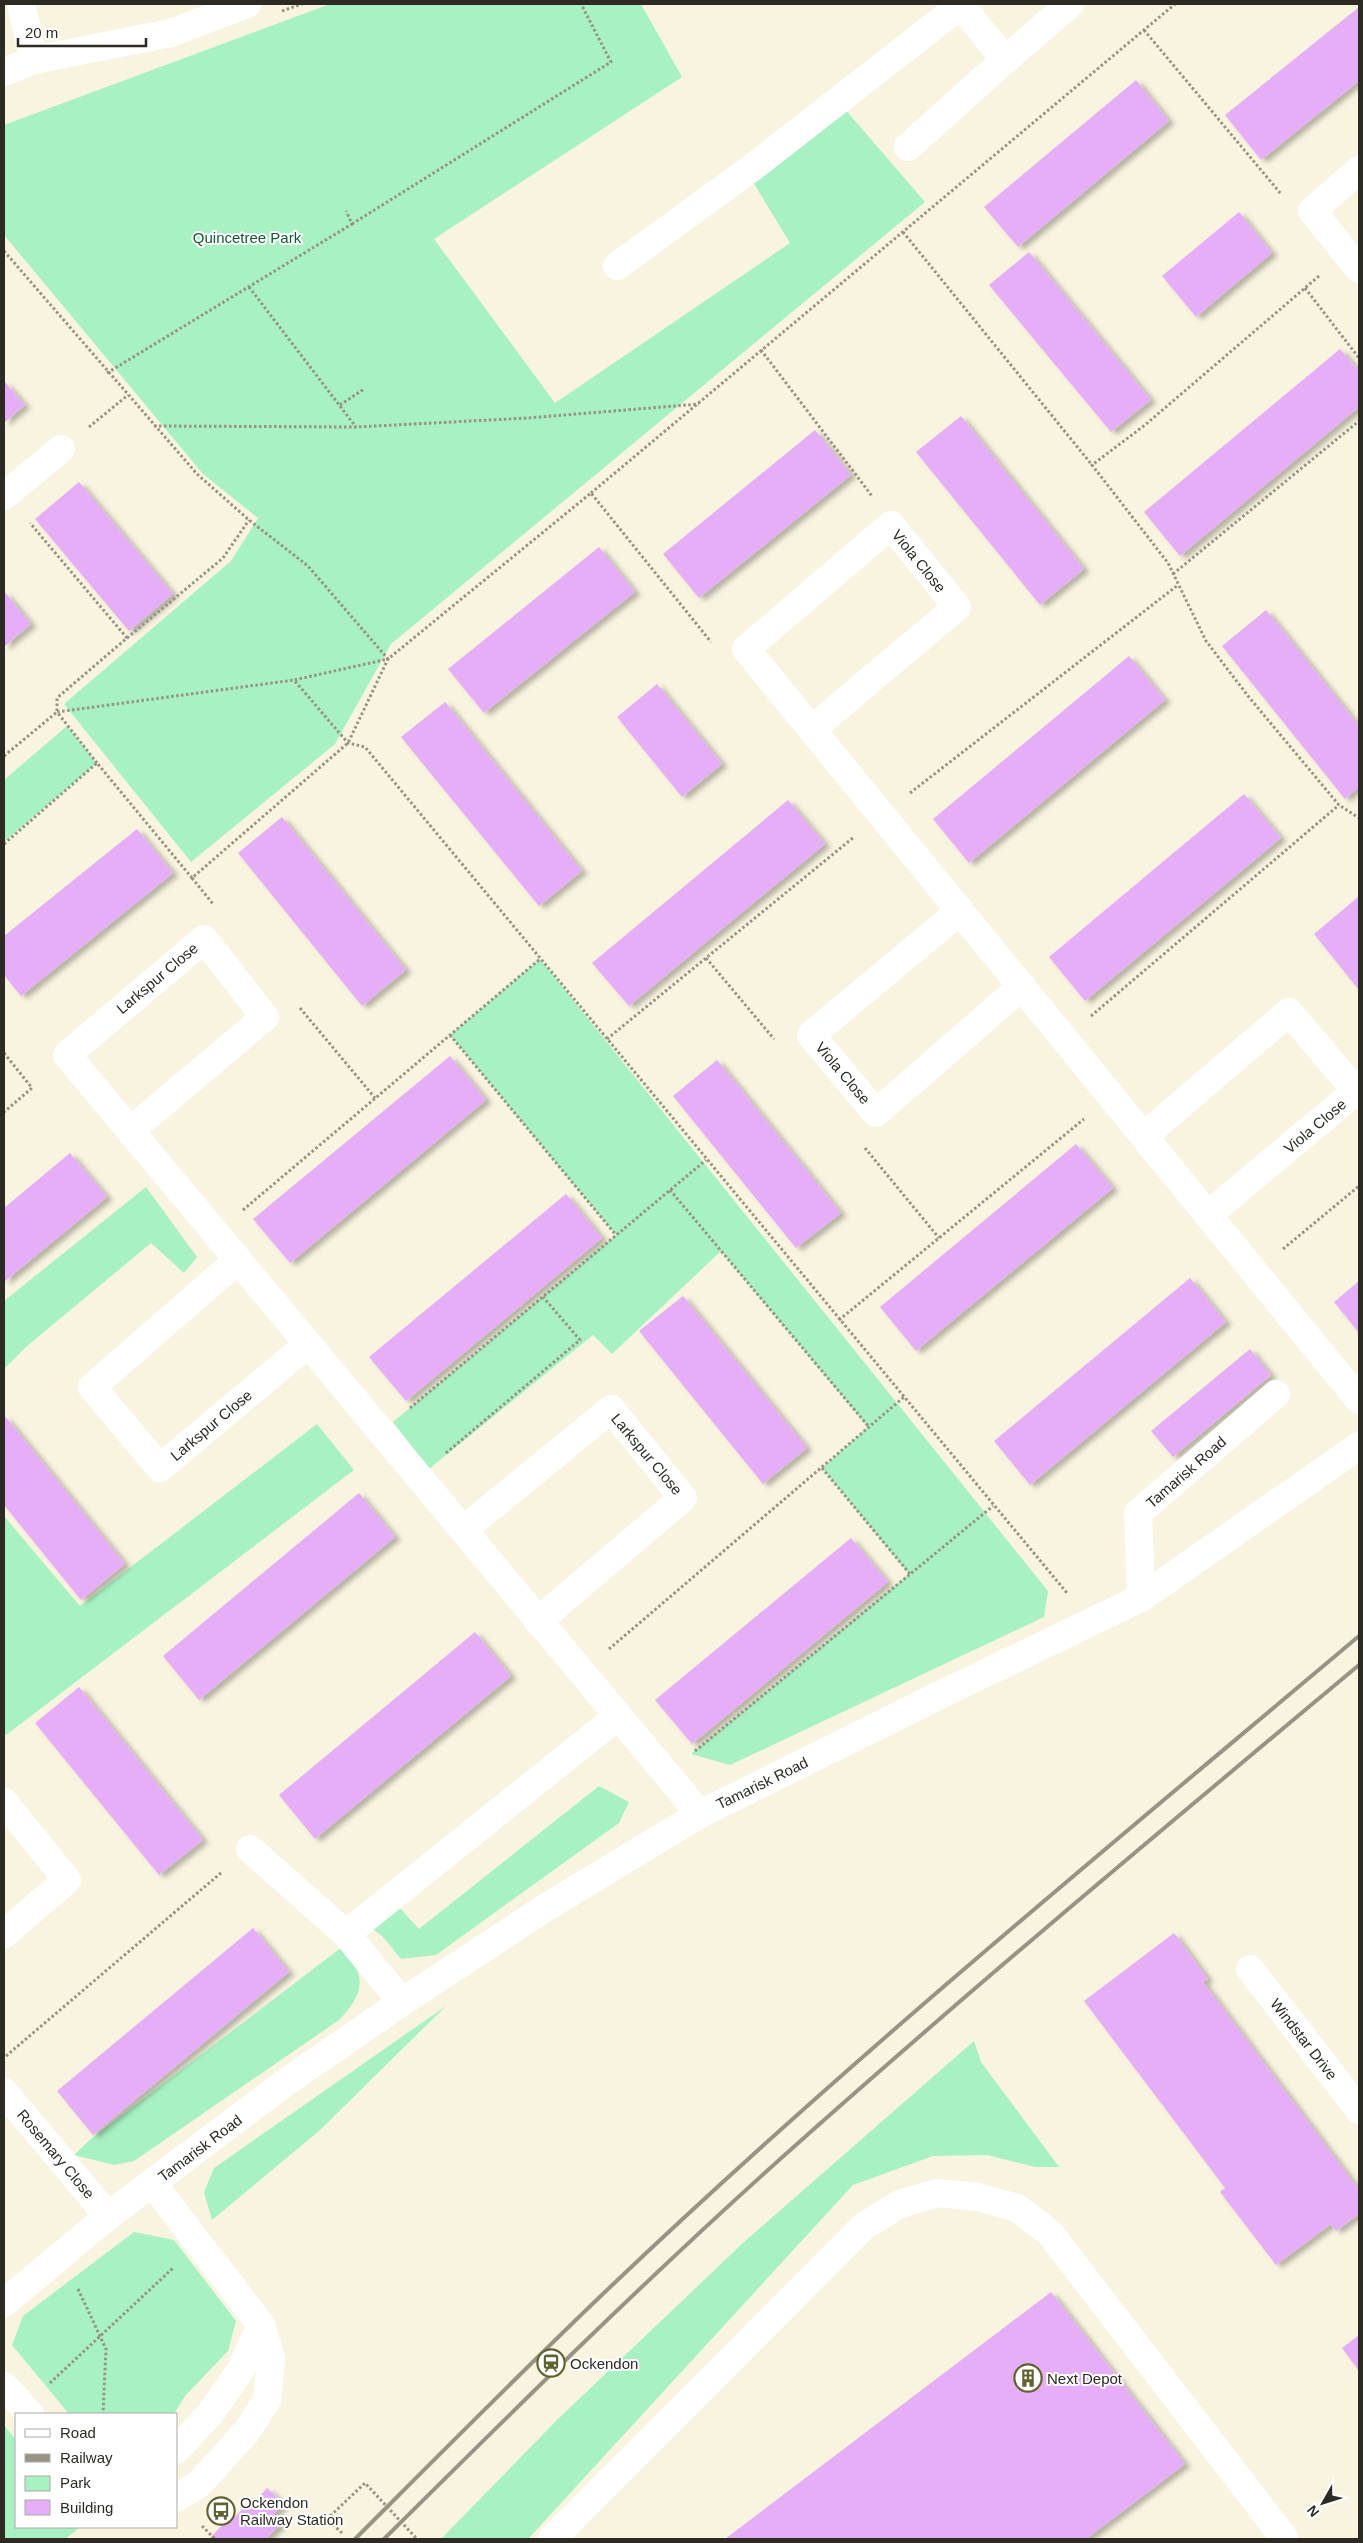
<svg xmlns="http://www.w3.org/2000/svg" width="1363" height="2543" viewBox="0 0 1363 2543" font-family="Arial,sans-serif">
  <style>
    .green { fill: #a7f1c3 }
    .building { fill: #e5aef6; filter: url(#shadow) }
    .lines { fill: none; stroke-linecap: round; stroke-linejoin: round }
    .path { stroke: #969284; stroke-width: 3; stroke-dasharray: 2.5 2.5; stroke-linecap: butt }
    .minor { stroke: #fff; stroke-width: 28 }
    .major { stroke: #fff; stroke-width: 28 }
    .rail { stroke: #979485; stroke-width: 4 }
    .labels { text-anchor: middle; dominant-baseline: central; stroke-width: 4; stroke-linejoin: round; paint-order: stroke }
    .park-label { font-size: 15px; fill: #135735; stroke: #fff }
    .street-label { font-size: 15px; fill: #2c2a22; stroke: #fff }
    .poi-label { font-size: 15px; fill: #2c2a22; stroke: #fff; text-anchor: start }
  </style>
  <defs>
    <filter id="shadow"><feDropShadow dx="5.5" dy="3" stdDeviation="2.5" flood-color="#0004"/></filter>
  </defs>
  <rect width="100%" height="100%" fill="#f9f4e0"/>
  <g class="green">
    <polygon points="330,4 641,4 682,77 434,239 555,403 790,243 745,169 837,100 925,202 391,644 335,744 191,862 64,704 231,561 258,518 203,474 4,235 4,125"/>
    <polygon points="67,726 97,763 4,842 4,780"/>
    <polygon points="540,959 1048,1591 1044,1617 730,1765 691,1754 909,1574 822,1468 868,1427 721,1251 612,1354 593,1335 429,1469 393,1422 616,1235 450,1035"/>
    <polygon points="146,1187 197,1257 184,1273 151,1243 27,1346 4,1369 4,1301"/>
    <polygon points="317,1424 354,1470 6,1735 4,1732 4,1516 80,1606"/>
    <polygon points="599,1786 629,1802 619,1823 436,1955 401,1959 383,1937 372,1928 398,1906 419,1929"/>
    <path d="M342,1947C367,1976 365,1993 339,2020L134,2161L114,2165L74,2155L92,2138Z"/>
    <polygon points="446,2006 319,2131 212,2220 204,2192 214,2168"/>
    <polygon points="974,2041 981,2062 1059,2167 1035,2167 987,2155 933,2156 853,2185 528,2539 441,2539 558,2419 744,2242"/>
    <polygon points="134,2232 174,2240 236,2321 228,2351 185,2396 174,2414 69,2414 12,2345 23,2316"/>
    <polygon points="4,2425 16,2440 16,2527 80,2527 65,2539 4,2539"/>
  </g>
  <g class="building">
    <polygon points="1359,7 1359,81 1261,160 1225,115"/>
    <polygon points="1136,80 1169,121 1018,247 984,207"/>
    <polygon points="1239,212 1272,253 1196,317 1162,276"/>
    <polygon points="1029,252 1151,400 1111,432 989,285"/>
    <polygon points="1340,349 1359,371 1359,407 1180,556 1144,512"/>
    <polygon points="4,381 25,405 4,423"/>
    <polygon points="961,416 1084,569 1040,605 916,452"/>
    <polygon points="815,430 851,475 699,598 663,554"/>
    <polygon points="79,482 173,594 129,631 35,519"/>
    <polygon points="599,547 635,592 484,713 448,669"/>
    <polygon points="4,591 31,624 4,647"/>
    <polygon points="1266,610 1359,726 1359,787 1345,799 1222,646"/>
    <polygon points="1129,656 1165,700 969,863 933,819"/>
    <polygon points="657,684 722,764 682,797 617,717"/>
    <polygon points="445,702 582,871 539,906 401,737"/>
    <polygon points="1244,794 1281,838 1085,1001 1049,957"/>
    <polygon points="788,800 825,844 629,1006 592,963"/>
    <polygon points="282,817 406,970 362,1006 238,853"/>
    <polygon points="137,829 173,873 21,996 4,975 4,936"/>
    <polygon points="1358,897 1359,898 1359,990 1314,934"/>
    <polygon points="450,1056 486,1100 290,1263 253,1219"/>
    <polygon points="717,1060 841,1213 796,1248 673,1096"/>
    <polygon points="1076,1144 1113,1188 916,1351 880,1307"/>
    <polygon points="70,1153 107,1197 4,1282 4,1208"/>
    <polygon points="566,1194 602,1238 406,1401 369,1357"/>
    <polygon points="1190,1278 1226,1322 1030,1485 994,1441"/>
    <polygon points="1359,1281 1359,1333 1334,1302"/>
    <polygon points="683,1296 807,1448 763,1484 639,1331"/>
    <polygon points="1250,1349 1271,1375 1173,1457 1151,1431"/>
    <polygon points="4,1415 125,1564 81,1600 4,1505"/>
    <polygon points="359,1493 395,1537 199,1700 163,1656"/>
    <polygon points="851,1538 888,1582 692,1744 655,1700"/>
    <polygon points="475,1632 511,1676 315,1839 279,1795"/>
    <polygon points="79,1687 203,1840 159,1875 35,1723"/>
    <polygon points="253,1928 289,1972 93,2135 57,2091"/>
    <polygon points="1174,1933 1208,1979 1203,1982 1359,2190 1359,2214 1336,2231 1331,2224 1276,2265 1220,2192 1225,2188 1084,2001"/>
    <polygon points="1051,2292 1185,2464 1086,2539 725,2539"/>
    <polygon points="1359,2335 1359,2371 1342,2348"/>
    <polygon points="267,2488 284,2504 272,2516 281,2524 266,2539 209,2539 226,2521 229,2523 253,2498 256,2500"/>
  </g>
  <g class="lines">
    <g class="path">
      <polyline points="282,11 302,4"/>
      <polyline points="1144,30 1281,194"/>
      <polyline points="352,224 611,62 581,4"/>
      <polyline points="903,232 1092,465"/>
      <polyline points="4,251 197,474 249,520 308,566 388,659 294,680 348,743 365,747 1067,1593"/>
      <polyline points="1319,276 1145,425 1092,465 1168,563 1206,641 1248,696 1339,805 1359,818"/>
      <polyline points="249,287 356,427"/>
      <polyline points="1305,288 1359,358"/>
      <polyline points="761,350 872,496"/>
      <polyline points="107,373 352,224 346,211"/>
      <polyline points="340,405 364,389"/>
      <polyline points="154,426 356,427 528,418 699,404"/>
      <polyline points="89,427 128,395"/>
      <polyline points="591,493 1175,4"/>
      <polyline points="1173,574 1359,421"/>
      <polyline points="127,638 223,558 249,520"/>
      <polyline points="4,756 57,712 57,698 127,638 30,523"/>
      <polyline points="97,763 57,712 294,680"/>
      <polyline points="910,793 1178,585"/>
      <polyline points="4,844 97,763 192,878 348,743 388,659 591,493 711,642"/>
      <polyline points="192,878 213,904"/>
      <polyline points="706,958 774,1039"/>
      <polyline points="300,1008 375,1098"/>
      <polyline points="1091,1016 1339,805"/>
      <polyline points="450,1035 616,1235"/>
      <polyline points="607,1039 854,837"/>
      <polyline points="4,1053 32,1088 4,1112"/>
      <polyline points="865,1148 939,1238"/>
      <polyline points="670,1190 869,1427"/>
      <polyline points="243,1210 540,959"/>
      <polyline points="1283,1249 1359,1186"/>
      <polyline points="839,1320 1084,1119"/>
      <polyline points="410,1408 706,1160"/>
      <polyline points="446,1453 580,1340 543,1297"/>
      <polyline points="822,1468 910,1574"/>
      <polyline points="609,1649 904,1397"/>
      <polyline points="695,1751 993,1506"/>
      <polyline points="6,2056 222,1872"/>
      <polyline points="78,2289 106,2349 103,2414"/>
      <polyline points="50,2383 173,2268"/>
      <polyline points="202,2526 215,2539"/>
      <polyline points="342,2533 327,2519 365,2483 417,2539"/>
    </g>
    <g class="minor">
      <polyline points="21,4 34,60"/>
      <polyline points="960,4 1005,60 1070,4"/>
      <polyline points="908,147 1005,60"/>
      <polyline points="1359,170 1312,211 1359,269"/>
      <polyline points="617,266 753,167 961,5"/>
      <polyline points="4,496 61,449"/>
      <polyline points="812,729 957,607 891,525 746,649 1359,1400"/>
      <polyline points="960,911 811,1035 876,1113 1022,986"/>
      <path d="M130,1131L265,1017L204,939L67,1055C278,1308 489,1561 700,1814"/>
      <polyline points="1144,1136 1289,1012 1356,1091 1208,1215"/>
      <polyline points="238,1260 92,1387 160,1468 308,1344"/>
      <polyline points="463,1530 611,1409 683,1498 538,1621"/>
      <polyline points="1141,1598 1138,1513 1276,1394"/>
      <polyline points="4,1802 67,1880 4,1934"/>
      <polyline points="250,1849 346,1934 402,2002"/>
      <polyline points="346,1934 618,1716"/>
      <polyline points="1250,1969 1359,2110"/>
      <polyline points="4,2092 108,2216"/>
      <polyline points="153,2184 261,2325 271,2358 267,2400 247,2431 199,2484 176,2498"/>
      <polyline points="4,2303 108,2216 285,2083 402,2002 545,1908 700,1814 946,1692 1141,1598 1359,1446"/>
      <polyline points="4,2386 30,2414"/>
      <polyline points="176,2450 210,2414 240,2371 261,2325"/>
      <polyline points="552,2539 864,2226 900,2204 937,2193 978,2197 1017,2208 1049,2232 1285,2539"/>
    </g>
    <polyline class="major" points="4,72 34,60 171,33 247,4"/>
    <g class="rail">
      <path d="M355,2539C438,2456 521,2372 606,2291C847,2061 1105,1850 1359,1636"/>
      <path d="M384,2539C513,2411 643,2282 778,2161C968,1991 1164,1828 1359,1665"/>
    </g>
  </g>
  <defs>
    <g id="station-ring" transform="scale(1.4375)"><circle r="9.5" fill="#fff" stroke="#606230" stroke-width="1.5"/><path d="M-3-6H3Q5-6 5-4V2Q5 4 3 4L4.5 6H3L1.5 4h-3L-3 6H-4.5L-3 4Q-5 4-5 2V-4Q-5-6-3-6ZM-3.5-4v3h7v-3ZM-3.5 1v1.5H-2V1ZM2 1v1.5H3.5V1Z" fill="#606230"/></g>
    <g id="building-ring" transform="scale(1.4375)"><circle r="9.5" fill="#fff" stroke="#606230" stroke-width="1.5"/><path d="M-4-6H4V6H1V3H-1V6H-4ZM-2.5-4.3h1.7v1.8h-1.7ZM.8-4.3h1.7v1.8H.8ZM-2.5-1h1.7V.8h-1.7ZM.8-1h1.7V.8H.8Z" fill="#606230"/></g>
    <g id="bus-ring" transform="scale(1.4375)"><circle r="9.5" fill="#fff" stroke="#606230" stroke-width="1.5"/><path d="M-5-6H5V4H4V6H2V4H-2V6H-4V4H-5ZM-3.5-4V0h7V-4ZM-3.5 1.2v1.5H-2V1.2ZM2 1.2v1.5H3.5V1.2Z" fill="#606230"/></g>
  </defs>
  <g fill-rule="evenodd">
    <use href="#station-ring" x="551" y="2363"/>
    <use href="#building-ring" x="1028" y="2378"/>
    <use href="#bus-ring" x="221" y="2511"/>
  </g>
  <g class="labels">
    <g class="park-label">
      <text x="247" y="237">Quincetree Park</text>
    </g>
    <g class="street-label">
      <text transform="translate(919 561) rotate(51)">Viola Close</text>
      <text transform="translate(157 978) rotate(-40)">Larkspur Close</text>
      <text transform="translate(843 1073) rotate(50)">Viola Close</text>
      <text transform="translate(1315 1126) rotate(-40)">Viola Close</text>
      <text transform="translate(211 1425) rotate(-40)">Larkspur Close</text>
      <text transform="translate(647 1454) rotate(50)">Larkspur Close</text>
      <text transform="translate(1186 1472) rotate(-41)">Tamarisk Road</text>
      <text transform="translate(762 1783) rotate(-26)">Tamarisk Road</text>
      <text transform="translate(1304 2039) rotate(52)">Windstar Drive</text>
      <text transform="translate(200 2148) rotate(-37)">Tamarisk Road</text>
      <text transform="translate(56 2154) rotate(50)">Rosemary Close</text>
    </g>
    <g class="poi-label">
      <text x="570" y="2363">Ockendon</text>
      <text x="1047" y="2378">Next Depot</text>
      <text x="240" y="2502">Ockendon<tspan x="240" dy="17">Railway Station</tspan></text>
    </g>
  </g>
  <rect width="1363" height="2543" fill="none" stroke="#2c2a22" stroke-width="10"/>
  <rect x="15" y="2413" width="162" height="115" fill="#ffffff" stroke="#abaaa7"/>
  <rect x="25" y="2429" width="25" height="8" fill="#ffffff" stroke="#abaaa7"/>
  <text x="60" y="2438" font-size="15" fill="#2c2a22">Road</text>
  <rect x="25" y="2454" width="25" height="8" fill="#979485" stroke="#abaaa7"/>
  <text x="60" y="2463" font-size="15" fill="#2c2a22">Railway</text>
  <rect x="25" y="2476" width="25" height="15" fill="#a7f1c3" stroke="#abaaa7"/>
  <text x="60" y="2488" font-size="15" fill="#2c2a22">Park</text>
  <rect x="25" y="2500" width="25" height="15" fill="#e5aef6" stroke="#abaaa7"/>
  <text x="60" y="2513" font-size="15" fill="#2c2a22">Building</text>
  <g transform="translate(1323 2503) rotate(231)" stroke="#ffffff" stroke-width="4" paint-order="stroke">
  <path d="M0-4L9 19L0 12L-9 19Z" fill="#2c2a22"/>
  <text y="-8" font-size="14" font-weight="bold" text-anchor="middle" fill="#2c2a22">N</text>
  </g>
  <path d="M18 38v8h128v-8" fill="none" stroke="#2c2a22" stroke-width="2.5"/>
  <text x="25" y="38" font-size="15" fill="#2c2a22" stroke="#ffffff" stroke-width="4" paint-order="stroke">20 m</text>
</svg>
